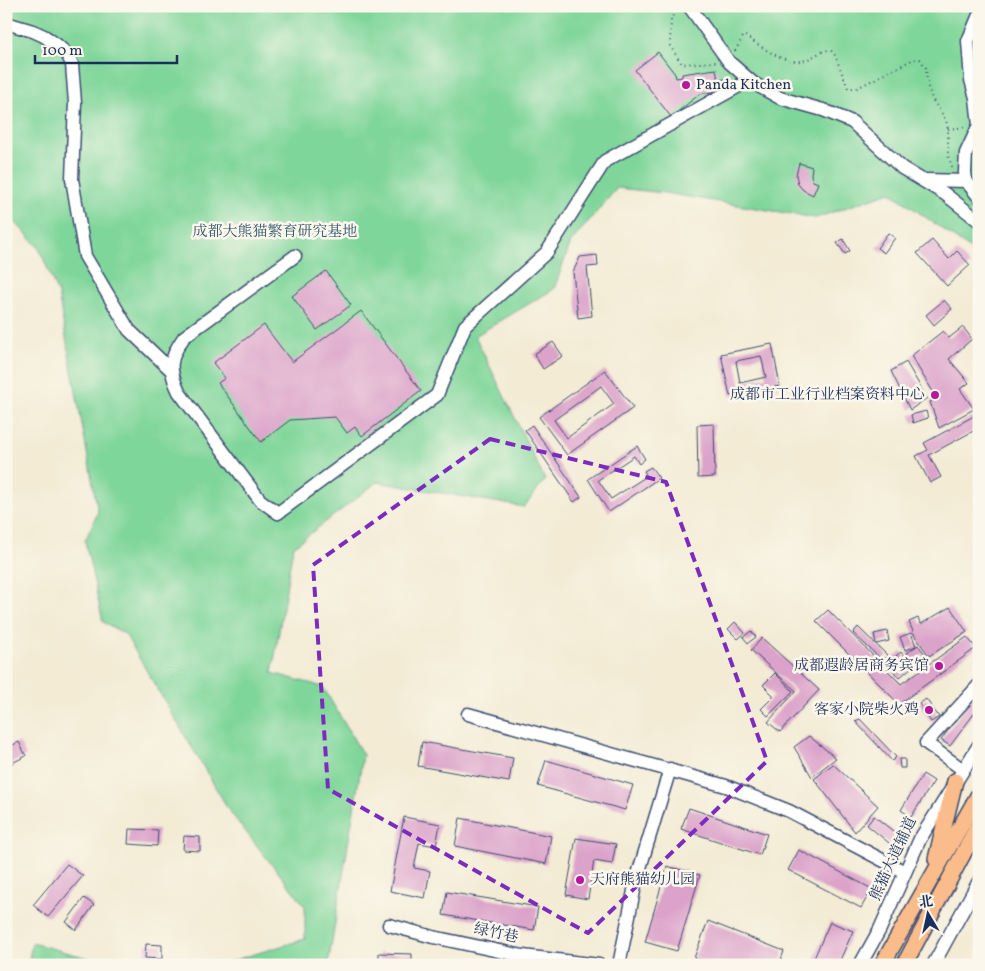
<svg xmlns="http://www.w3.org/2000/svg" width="985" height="971" viewBox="0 0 985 971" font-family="Vollkorn,'Noto Serif SC',serif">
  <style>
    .green { fill: #7fd69a; stroke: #4d827c }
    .building { fill: #dca3ca; fill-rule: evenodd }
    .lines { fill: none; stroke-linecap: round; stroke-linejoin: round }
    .minor-casing { stroke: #3b4b70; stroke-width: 15 }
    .major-casing { stroke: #3b4b70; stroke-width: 18 }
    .path { stroke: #3b4b70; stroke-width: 2; stroke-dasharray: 1 4; stroke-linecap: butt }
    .minor { stroke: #fff; stroke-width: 12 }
    .major { stroke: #fabc8b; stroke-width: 15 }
    .marked { fill: none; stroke: #7b2cbf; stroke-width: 4; stroke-dasharray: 10 6; stroke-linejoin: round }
    .poi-dot { fill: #b5179e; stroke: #fbf7ec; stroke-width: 2 }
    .labels { text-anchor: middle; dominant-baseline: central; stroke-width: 5; stroke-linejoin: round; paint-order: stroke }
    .poi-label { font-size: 15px; fill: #1b2f5e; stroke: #fbf7ec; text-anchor: end }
    .park-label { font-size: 15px; fill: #34596d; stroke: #fbf7ec }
    .street-label { font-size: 15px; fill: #1b2f5e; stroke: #fbf7ec }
  </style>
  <rect width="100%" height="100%" fill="#fbf7ec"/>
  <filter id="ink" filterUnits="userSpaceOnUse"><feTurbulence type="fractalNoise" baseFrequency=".02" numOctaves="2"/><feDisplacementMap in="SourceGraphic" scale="10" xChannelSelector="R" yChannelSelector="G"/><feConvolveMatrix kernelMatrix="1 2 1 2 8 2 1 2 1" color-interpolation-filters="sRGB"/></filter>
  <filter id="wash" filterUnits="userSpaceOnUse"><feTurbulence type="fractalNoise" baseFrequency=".0096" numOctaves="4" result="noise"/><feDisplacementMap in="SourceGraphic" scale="20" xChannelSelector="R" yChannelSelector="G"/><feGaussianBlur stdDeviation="1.12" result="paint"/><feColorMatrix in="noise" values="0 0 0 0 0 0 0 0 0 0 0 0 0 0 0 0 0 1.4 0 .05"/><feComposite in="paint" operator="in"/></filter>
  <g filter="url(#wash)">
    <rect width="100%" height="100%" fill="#f3ebd4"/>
    <g class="green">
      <polygon points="6,6 979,6 979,255 890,192 816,218 665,193 617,188 571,242 554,289 475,336 545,480 524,507 377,482 293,547 272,673 323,687 363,755 328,965 218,965 305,939 305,906 230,812 125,634 103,622 85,541 98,512 58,294 39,248 6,212"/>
      <polygon points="32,943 88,958 103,965 28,965"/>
    </g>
    <g id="blocks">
      <g class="building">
        <polygon points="658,52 675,74 676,78 682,77 682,74 716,69 718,80 725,79 726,90 700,94 671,117 635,70"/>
        <polygon points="799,163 812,167 811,175 813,181 818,183 813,195 803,190 798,184 796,175"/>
        <polygon points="888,233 895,238 884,253 877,248"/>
        <polygon points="843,239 850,251 845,254 837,243"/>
        <polygon points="932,240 949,259 957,251 970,265 947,286 917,253"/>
        <polygon points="597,255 598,266 587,267 592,316 578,318 573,272 580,257"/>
        <polygon points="326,271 351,305 317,330 292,296"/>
        <polygon points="944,300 952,309 934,325 926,315"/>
        <polygon points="361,311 421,391 362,436 355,427 347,433 335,417 290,420 261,442 218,383 225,378 213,363 264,325 292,362"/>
        <polygon points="963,327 972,339 949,359 969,383 960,389 974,409 939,428 930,402 937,398 911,356 943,331 949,338"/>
        <polygon points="553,342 563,356 543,369 534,354"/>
        <path d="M772,344L780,386L730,396L721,354ZM761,356L766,377L740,383L736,361Z"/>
        <polygon points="906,362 927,398 910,410 891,371"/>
        <path d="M605,370L633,408L567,455L539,417ZM601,386L614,404L567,438L554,420Z"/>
        <polygon points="926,411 928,418 913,423 911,415"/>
        <polygon points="974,416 979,428 929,455 941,477 930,483 916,456 928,450 924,443"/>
        <polygon points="714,424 715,477 698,478 697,425"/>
        <polygon points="532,425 581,497 574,502 525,430"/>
        <polygon points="637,446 645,459 639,464 634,456 598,480 611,499 647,476 644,471 651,467 659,478 609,512 588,479"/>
        <polygon points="950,607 967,632 929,656 915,636 909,622 918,618 921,624"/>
        <polygon points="828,610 901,684 967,637 976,648 899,704 816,621"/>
        <polygon points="735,622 745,633 738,639 728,629"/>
        <polygon points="858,627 887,655 882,660 853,633"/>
        <polygon points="751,631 756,637 748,643 743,637"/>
        <polygon points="887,631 889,641 876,644 874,634"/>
        <polygon points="911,633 916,646 905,650 900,637"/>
        <polygon points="762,638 819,690 780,732 768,722 796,691 751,650"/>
        <polygon points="918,645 924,653 913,661 907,653"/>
        <polygon points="901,652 913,666 899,678 887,663"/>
        <polygon points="925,655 929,661 918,669 914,664"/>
        <polygon points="775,673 793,691 768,716 761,709 774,696 763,685"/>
        <polygon points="979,689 979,707 950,746 941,740"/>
        <polygon points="926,699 939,717 931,722 919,704"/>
        <polygon points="860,719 896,757 892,761 855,721"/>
        <polygon points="809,736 836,758 812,777 794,747"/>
        <polygon points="19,742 26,756 6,766 6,748"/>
        <polygon points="422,742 513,758 509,782 418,766"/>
        <polygon points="899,759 905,759 905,768 900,768"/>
        <polygon points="546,760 633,785 625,810 538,786"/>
        <polygon points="833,764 878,806 855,832 814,779"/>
        <polygon points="923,774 934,781 911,817 901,810"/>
        <polygon points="689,808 767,834 760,855 681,829"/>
        <polygon points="874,816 902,838 894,847 867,825"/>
        <polygon points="404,817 440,824 436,846 419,843 414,868 430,871 425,898 390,891"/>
        <polygon points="460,818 551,836 546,864 455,846"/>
        <polygon points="129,829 158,830 157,846 128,844"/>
        <polygon points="184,836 200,837 200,851 183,850"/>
        <polygon points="576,838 616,844 612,864 594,861 588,899 566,895"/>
        <polygon points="799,850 872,889 861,908 788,870"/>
        <polygon points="67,864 83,876 48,917 33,905"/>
        <polygon points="667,866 700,875 677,951 645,942"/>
        <polygon points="447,892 538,907 534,930 443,915"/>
        <polygon points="84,898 94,905 76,930 66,922"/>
        <polygon points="708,921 784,951 779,965 711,965 694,958"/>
        <polygon points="830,922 853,931 838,965 811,965"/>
        <polygon points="146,944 162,945 162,959 145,958"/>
        <polygon points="379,953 412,954 412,965 379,965"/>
      </g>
    </g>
  </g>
  <g filter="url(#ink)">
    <use href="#blocks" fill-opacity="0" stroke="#3b4b70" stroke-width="1"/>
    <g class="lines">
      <g class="minor-casing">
        <g id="minor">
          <polyline points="689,6 729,62 753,83 780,98 823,110 852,122 902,168 945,194 979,221"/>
          <polyline points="979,15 968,41 971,80 976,98 979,125 966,153 965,172 966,181 979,197"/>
          <polyline points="6,23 33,31 44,36 57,45 67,54 72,64 75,103 72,179 85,256 129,330 170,369"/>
          <polyline points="924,180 966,181"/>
          <path d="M295,256L184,337C169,358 168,369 179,392L260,500L278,513L437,395L465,326L547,252L605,161L739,86"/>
          <polyline points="468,714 726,786 789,811 905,872"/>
          <polyline points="962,769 926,743 979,685"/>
          <polyline points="389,925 433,937 523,956 599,965"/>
          <polyline points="619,965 636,881 670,769"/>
          <polyline points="860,965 880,929 920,839 979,745"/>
          <polyline points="933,965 979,881"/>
        </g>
      </g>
      <g class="major-casing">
        <g id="major">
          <polyline points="936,859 955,781"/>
          <polyline points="882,965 979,794"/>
          <polyline points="904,965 979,824"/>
        </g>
      </g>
      <g class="path">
        <polyline points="676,6 671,21 670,46 682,64 716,62"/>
        <path d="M735,51L744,35C759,45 781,63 801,61C812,60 819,50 830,50L834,53L848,88H857L914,59H920L926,68L927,84L932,99L946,120L948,129V156L953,169"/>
        <polyline points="948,129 966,127"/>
      </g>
      <use href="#minor" class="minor"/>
      <use href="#major" class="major"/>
    </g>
  </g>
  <path class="marked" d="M490,439L666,482L767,761L588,933L328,789L313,565Z"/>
  <g class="poi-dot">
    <circle cx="686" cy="85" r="5"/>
    <circle cx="935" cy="395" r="5"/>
    <circle cx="939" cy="666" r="5"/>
    <circle cx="929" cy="710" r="5"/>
    <circle cx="580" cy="880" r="5"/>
  </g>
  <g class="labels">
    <g class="poi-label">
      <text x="696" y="85" text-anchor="start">Panda Kitchen</text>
      <text x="925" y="395">成都市工业行业档案资料中心</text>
      <text x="929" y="666">成都遐龄居商务宾馆</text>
      <text x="919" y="710">客家小院柴火鸡</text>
      <text x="590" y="880" text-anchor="start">天府熊猫幼儿园</text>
    </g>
    <g class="park-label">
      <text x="275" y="232">成都大熊猫繁育研究基地</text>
    </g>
    <g class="street-label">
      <text transform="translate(894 859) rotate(-65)">熊猫大道辅道</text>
      <text transform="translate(496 934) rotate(12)">绿竹巷</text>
    </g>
  </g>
  <rect width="985" height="971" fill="none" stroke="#fbf7ec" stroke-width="25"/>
  <g transform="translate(928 914) rotate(351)" stroke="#fbf7ec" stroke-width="4" paint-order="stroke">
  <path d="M0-4L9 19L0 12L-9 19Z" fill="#1b2f5e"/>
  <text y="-8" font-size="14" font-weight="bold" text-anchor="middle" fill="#1b2f5e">北</text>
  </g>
  <path d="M35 55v8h142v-8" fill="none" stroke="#1b2f5e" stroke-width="2.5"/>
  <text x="42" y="55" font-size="15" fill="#1b2f5e" stroke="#fbf7ec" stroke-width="4" paint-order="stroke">100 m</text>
</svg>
